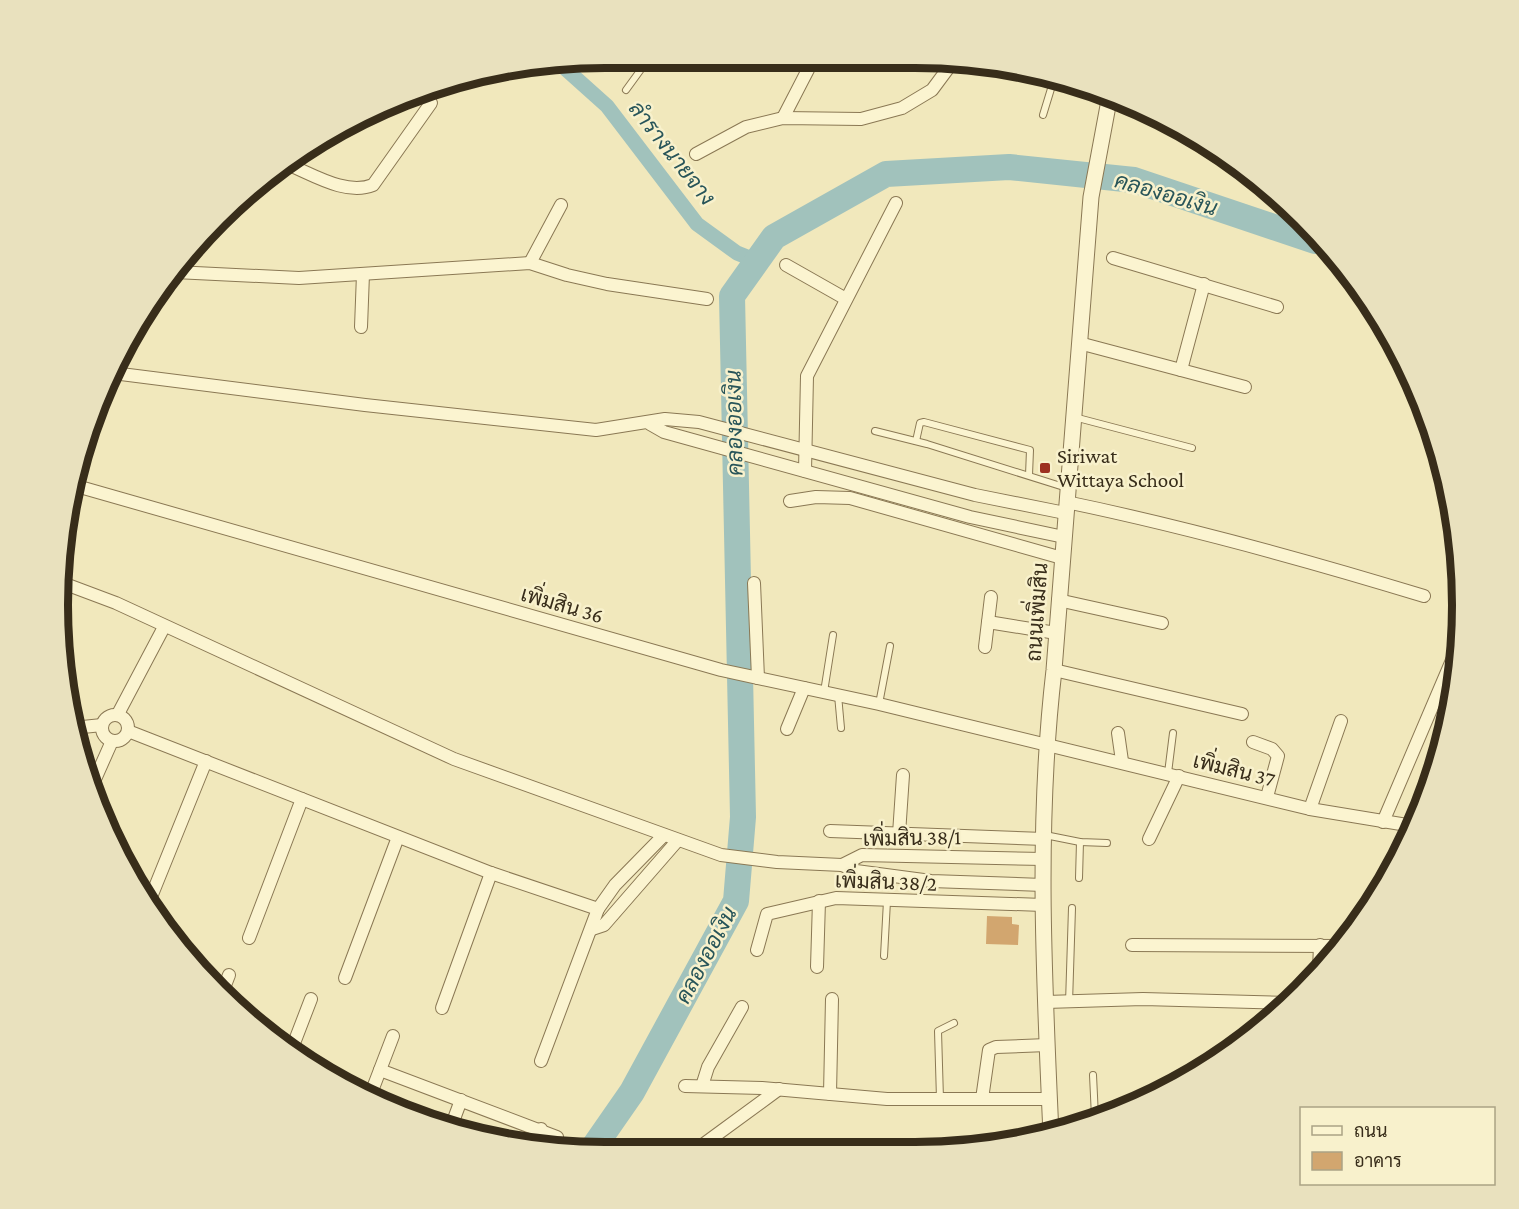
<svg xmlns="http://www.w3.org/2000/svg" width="1519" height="1209" viewBox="0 0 1519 1209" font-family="'Crimson Pro',Sarabun,serif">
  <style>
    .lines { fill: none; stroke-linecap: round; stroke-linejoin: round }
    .canal { stroke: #a1c2bc; stroke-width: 15 }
    .river { stroke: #a1c2bc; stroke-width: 26 }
    .building { fill: #d2a66f }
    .service-casing { stroke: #8a7854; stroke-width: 8 }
    .minor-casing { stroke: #8a7854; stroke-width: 14 }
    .tertiary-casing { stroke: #8a7854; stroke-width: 17 }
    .service { stroke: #fbf4d0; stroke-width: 6 }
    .minor { stroke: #fbf4d0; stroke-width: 12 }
    .tertiary { stroke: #fbf4d0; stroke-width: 15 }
    .poi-dot { fill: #9d3020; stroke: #f8f1cc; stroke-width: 2 }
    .labels { text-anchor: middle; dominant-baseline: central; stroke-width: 5; stroke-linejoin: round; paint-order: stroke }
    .poi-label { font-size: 21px; fill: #382d1a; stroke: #f8f1cc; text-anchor: start }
    .street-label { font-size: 21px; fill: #382d1a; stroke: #f8f1cc }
    .water-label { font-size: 22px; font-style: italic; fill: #285559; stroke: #f8f1cc }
    .rim { fill: none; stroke: #382d1a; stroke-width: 8 }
  </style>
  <rect width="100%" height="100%" fill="#f1e8bc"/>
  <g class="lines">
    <polyline class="canal" points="559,63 607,106 697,224 737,253 757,261"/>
    <polyline class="river" points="591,1151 632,1092 736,901 743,817 732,296 774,237 886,174 1009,167 1134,180 1315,241"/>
  </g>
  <polygon class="building" points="987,916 1012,917 1012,924 1019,925 1018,945 986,944"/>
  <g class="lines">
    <g class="service-casing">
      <g id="service">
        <polyline points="626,90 650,57"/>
        <polyline points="1043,115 1054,79"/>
        <polyline points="1074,417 1192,448"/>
        <polyline points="875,431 927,444 1067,488"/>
        <polyline points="916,441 920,423 924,422 1030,450 1029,475"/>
        <polyline points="824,692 833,635"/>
        <polyline points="838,695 841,728"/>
        <polyline points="879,704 890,646"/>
        <polyline points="1168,773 1173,733"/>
        <polyline points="1045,835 1080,842 1107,843"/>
        <polyline points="1079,878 1080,842"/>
        <polyline points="884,956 887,901"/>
        <polyline points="1069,1003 1072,908"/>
        <polyline points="1093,1075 1095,1117"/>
        <polyline points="940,1099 938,1031 954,1023"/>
        <polyline points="1052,1132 1070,1128"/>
      </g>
    </g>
    <g class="minor-casing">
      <g id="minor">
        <polyline points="783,118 814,58"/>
        <polyline points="696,154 746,127 783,118 861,119 902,108 932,90 955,59"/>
        <path d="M287,164C312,174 346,196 373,185L431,103"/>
        <polyline points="1113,258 1277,307"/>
        <polyline points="530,263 561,205"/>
        <polyline points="786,265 846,299"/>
        <polyline points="175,272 299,278 530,263 567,275 607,284 707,299"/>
        <polyline points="361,327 363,274"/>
        <polyline points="1079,343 1245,387"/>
        <polyline points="1181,370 1204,284"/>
        <polyline points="113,373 365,405 596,430 665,419 699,422 975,495 1065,513"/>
        <polyline points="650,424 664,432 970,517 1064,537"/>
        <polyline points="805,471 807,376 896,203"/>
        <polyline points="73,485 721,670 879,704 1310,809 1413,826"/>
        <polyline points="790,501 816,497 850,498 1062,558"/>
        <path d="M1066,502C1187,527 1306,560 1424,596"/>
        <polyline points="60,582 116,603 454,759 721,855 777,862 842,865 856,871 931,881 1043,885"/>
        <polyline points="754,583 758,678"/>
        <polyline points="1058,600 1162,623"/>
        <polyline points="988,622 1056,633"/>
        <polyline points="985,647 991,597"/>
        <polyline points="1054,670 1242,714"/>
        <polyline points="118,714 164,627"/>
        <circle cx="115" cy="728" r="13"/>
        <polyline points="73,728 102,725"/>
        <polyline points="787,729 804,688"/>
        <polyline points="128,731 491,873 598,909"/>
        <polyline points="1118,733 1122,761"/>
        <polyline points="1253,742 1272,749 1278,756 1267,797"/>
        <polyline points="92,786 112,741"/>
        <polyline points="1310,809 1341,721"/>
        <polyline points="1383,822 1461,639"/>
        <polyline points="830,831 1044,839"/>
        <polyline points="899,834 903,775"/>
        <polyline points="1149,839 1179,776"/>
        <polyline points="842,865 862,855 1044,859"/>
        <polyline points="149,902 206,761"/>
        <polyline points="592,929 604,925 678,840"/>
        <polyline points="249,938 302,799"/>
        <polyline points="1132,945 1341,946"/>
        <polyline points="757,950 767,914 836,898 1043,905"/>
        <polyline points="817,967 819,901"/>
        <polyline points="1319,970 1320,945"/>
        <polyline points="345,978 398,837"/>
        <polyline points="222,993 229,975"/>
        <polyline points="1046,1002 1143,999 1288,1003"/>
        <polyline points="442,1008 491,873"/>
        <polyline points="291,1051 311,999"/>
        <polyline points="541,1061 598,909 615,885 664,835"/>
        <polyline points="380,1070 557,1137"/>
        <polyline points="685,1086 762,1088 887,1099 1050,1099"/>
        <polyline points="702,1086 708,1067 742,1007"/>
        <polyline points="830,1094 832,999"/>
        <polyline points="370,1096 393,1036"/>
        <polyline points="982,1099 989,1050 996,1047 1047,1045"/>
        <polyline points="451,1127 461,1100"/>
        <polyline points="534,1145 541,1129"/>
        <polyline points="693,1152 779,1089"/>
      </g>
    </g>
    <g class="tertiary-casing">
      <path id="tertiary" d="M1051,1134C1044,979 1036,824 1054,670L1091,197L1110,95"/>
    </g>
    <use href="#service" class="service"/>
    <use href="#minor" class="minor"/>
    <use href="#tertiary" class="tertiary"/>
  </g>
  <rect class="poi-dot" x="1039" y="462" width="12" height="12" rx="3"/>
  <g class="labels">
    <g class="poi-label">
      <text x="1057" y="456">Siriwat<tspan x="1057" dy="24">Wittaya School</tspan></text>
    </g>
    <g class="street-label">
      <text transform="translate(562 605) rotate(16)">เพิ่มสิน 36</text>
      <text transform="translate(1037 612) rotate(-86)">ถนนเพิ่มสิน</text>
      <text transform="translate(1234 770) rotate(14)">เพิ่มสิน 37</text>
      <text transform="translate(912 838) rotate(-1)">เพิ่มสิน 38/1</text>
      <text transform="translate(886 882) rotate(2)">เพิ่มสิน 38/2</text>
    </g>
    <g class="water-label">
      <text transform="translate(672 153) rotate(52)">ลำรางนายจาง</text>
      <text transform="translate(1166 194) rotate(16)">คลองออเงิน</text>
      <text transform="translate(734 423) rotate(-91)">คลองออเงิน</text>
      <text transform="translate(706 955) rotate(-62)">คลองออเงิน</text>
    </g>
  </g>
  <path d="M0 0H1519V1209H0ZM605 68H915A537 537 0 0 1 1452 605V605A537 537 0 0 1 915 1142H605A537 537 0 0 1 68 605V605A537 537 0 0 1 605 68Z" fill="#e9e1be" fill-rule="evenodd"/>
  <path class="rim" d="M605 68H915A537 537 0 0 1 1452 605V605A537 537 0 0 1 915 1142H605A537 537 0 0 1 68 605V605A537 537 0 0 1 605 68Z"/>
  <rect x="1300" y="1107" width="195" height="78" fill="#f8f1cc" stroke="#aba385" stroke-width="1.5"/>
  <rect x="1312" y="1126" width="30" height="9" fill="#fbf4d0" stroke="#aba385" stroke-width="1.5"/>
  <text x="1354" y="1137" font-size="18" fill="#382d1a">ถนน</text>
  <rect x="1312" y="1152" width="30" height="18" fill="#d2a66f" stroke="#aba385" stroke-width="1.5"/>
  <text x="1354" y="1167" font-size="18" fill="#382d1a">อาคาร</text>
</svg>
